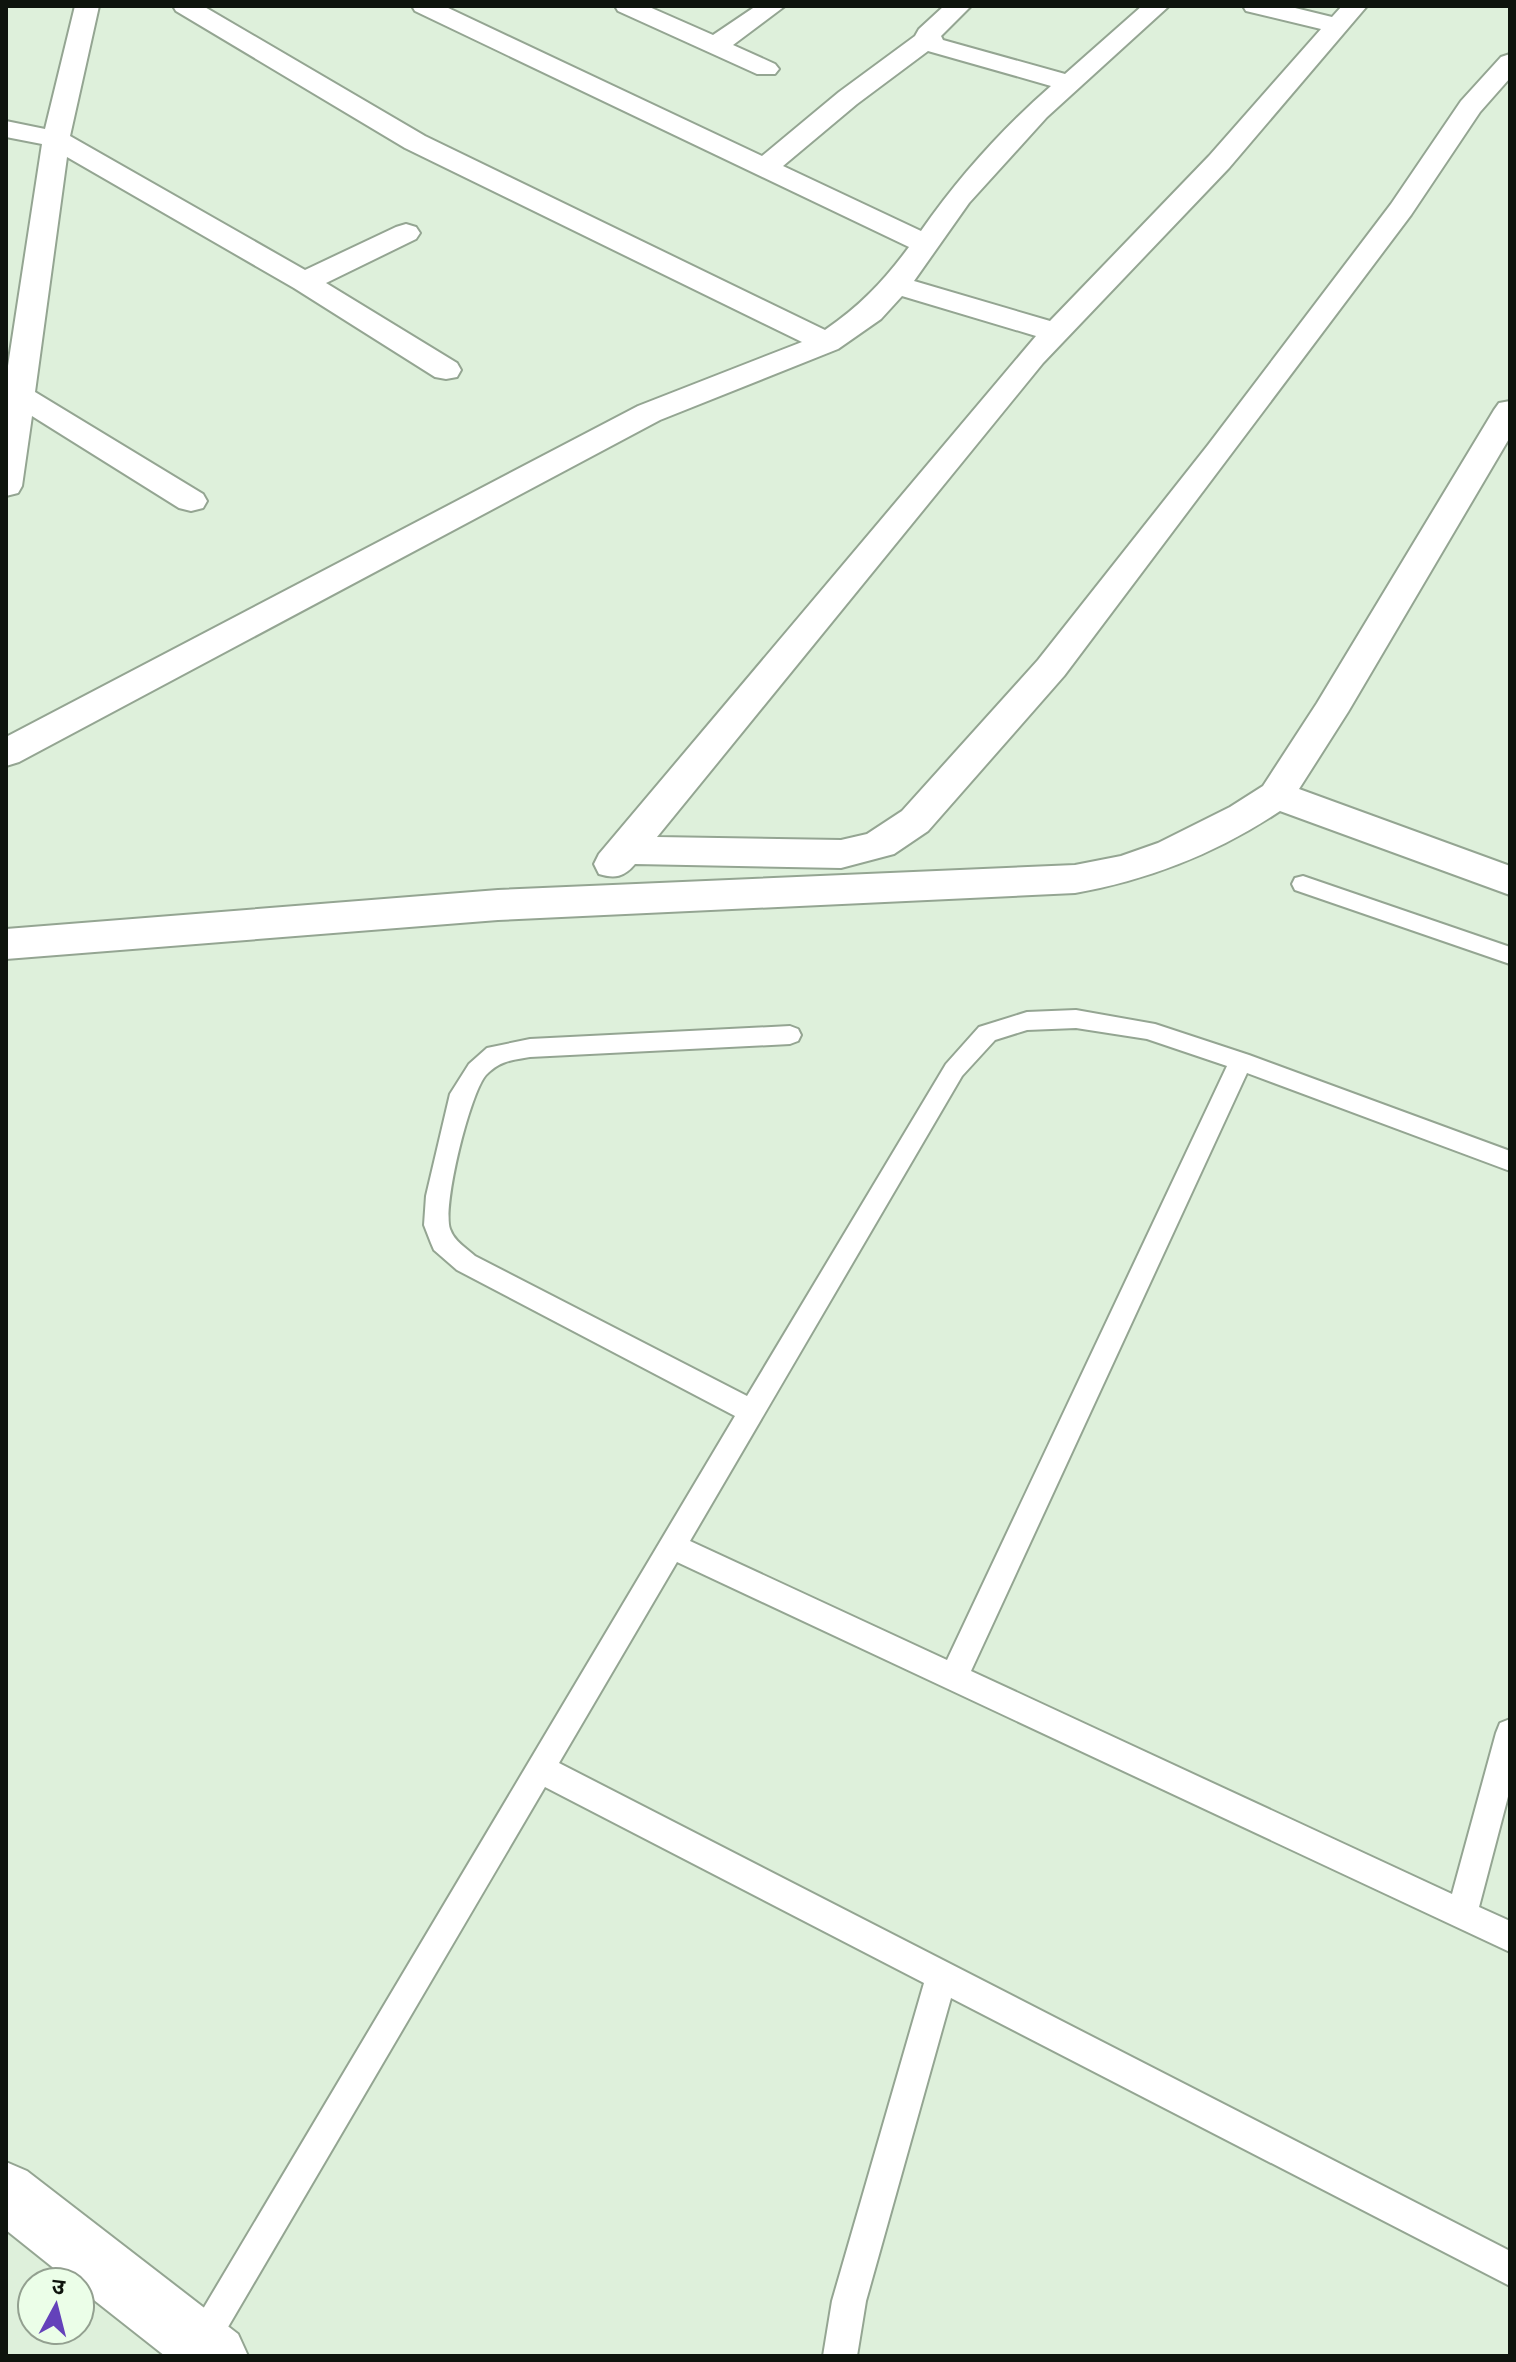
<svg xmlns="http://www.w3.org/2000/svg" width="1516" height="2362" viewBox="0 0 1516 2362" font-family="'Asap Condensed','Noto Sans Devanagari',sans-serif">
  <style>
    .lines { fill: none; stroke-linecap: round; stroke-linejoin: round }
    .lane-casing { stroke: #94a592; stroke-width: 4 }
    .street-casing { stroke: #94a592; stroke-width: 4 }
    .primary-casing { stroke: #94a592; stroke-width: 4 }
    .lane { fill: #fff; fill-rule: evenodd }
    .street { fill: #fff; fill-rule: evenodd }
    .primary { fill: #fff; fill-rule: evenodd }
  </style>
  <rect width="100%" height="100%" fill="#def0db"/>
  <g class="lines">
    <g class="lane-casing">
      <g id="lane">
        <polygon points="1303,876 1510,947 1510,964 1295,890 1292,884 1295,878"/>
        <path d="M1076,1010L1155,1024L1249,1055L1510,1151V1171L1247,1073L971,1671L1452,1894L1496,1733L1500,1723L1510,1719V1789L1479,1907L1510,1921V1952L677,1562L559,1763L1510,2251V2286L951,1998L866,2301L857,2356H823L832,2301L924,1983L545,1787L211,2356H175L735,1416L457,1270L434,1250L431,1243L424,1225L426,1196L450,1094L469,1064L487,1048L530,1039L790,1026L798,1029L801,1035L798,1041L790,1044L530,1057C512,1060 499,1061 486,1075C470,1093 442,1206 450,1229C454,1241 466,1248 475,1256L747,1396L946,1064L979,1027L1027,1012ZM1076,1028L1147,1039L1227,1066L947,1660L690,1541L962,1076L995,1040L1027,1030Z"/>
      </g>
    </g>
    <g class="street-casing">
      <g id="street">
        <polygon points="75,6 99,6 70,136 305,270 396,227 406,224 416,227 420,233 416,239 326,283 457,363 461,370 457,377 446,379 435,377 294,288 67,157 35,392 203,494 207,501 203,508 191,511 179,508 32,416 22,486 18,493 6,496 6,379 42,144 6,137 6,121 45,129"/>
        <path d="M173,6H203L425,136L825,330C860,306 884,281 909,247L415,11L412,6H444L762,156L839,92L915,36L919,29L944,6H971L941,36L943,40L1065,74L1142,6H1169L1047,117L969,203L914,281L1050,321L1209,156L1321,29L1246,11L1243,6H1287L1332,17L1342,6H1367L1229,168L1043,363L657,837L841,840L867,834L902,811L1038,660L1208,445L1391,204L1461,101L1501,57L1510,54V78L1480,112L1411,215L1064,676L928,831L894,854L841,868L635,864C624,877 615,879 599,874L594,864L599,854L1036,336L902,296L881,319L838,349L660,420L19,762L6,766V737L638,406L802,342L405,148L176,11ZM928,51L1051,86C1002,129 958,178 921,231L783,166L857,104Z"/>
        <polygon points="615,6 647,6 713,35 756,6 785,6 733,45 775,64 779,69 775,74 757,74 618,11"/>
        <path d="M1510,401V437L1348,712L1299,789L1510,866V895L1280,811C1217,853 1149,880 1075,893L498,920L6,959V929L498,890L1075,865L1121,856L1158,843L1230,807L1263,786L1317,703L1494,410L1499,403Z"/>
      </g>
    </g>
    <g class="primary-casing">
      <polygon id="primary" points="6,2162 27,2171 238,2334 248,2356 165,2356 80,2289 80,2282 71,2282 6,2230"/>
    </g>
    <use href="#lane" class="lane"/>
    <use href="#street" class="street"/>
    <use href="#primary" class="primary"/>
  </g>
  <rect width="1516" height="2362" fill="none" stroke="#0e140d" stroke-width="16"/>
  <g transform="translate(56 2306) rotate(7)"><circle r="38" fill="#ebfee8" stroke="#93a090" stroke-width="2"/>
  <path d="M0-6L14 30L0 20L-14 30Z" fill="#6442ba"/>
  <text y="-12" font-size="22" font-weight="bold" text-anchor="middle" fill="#0e140d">उ</text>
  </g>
</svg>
